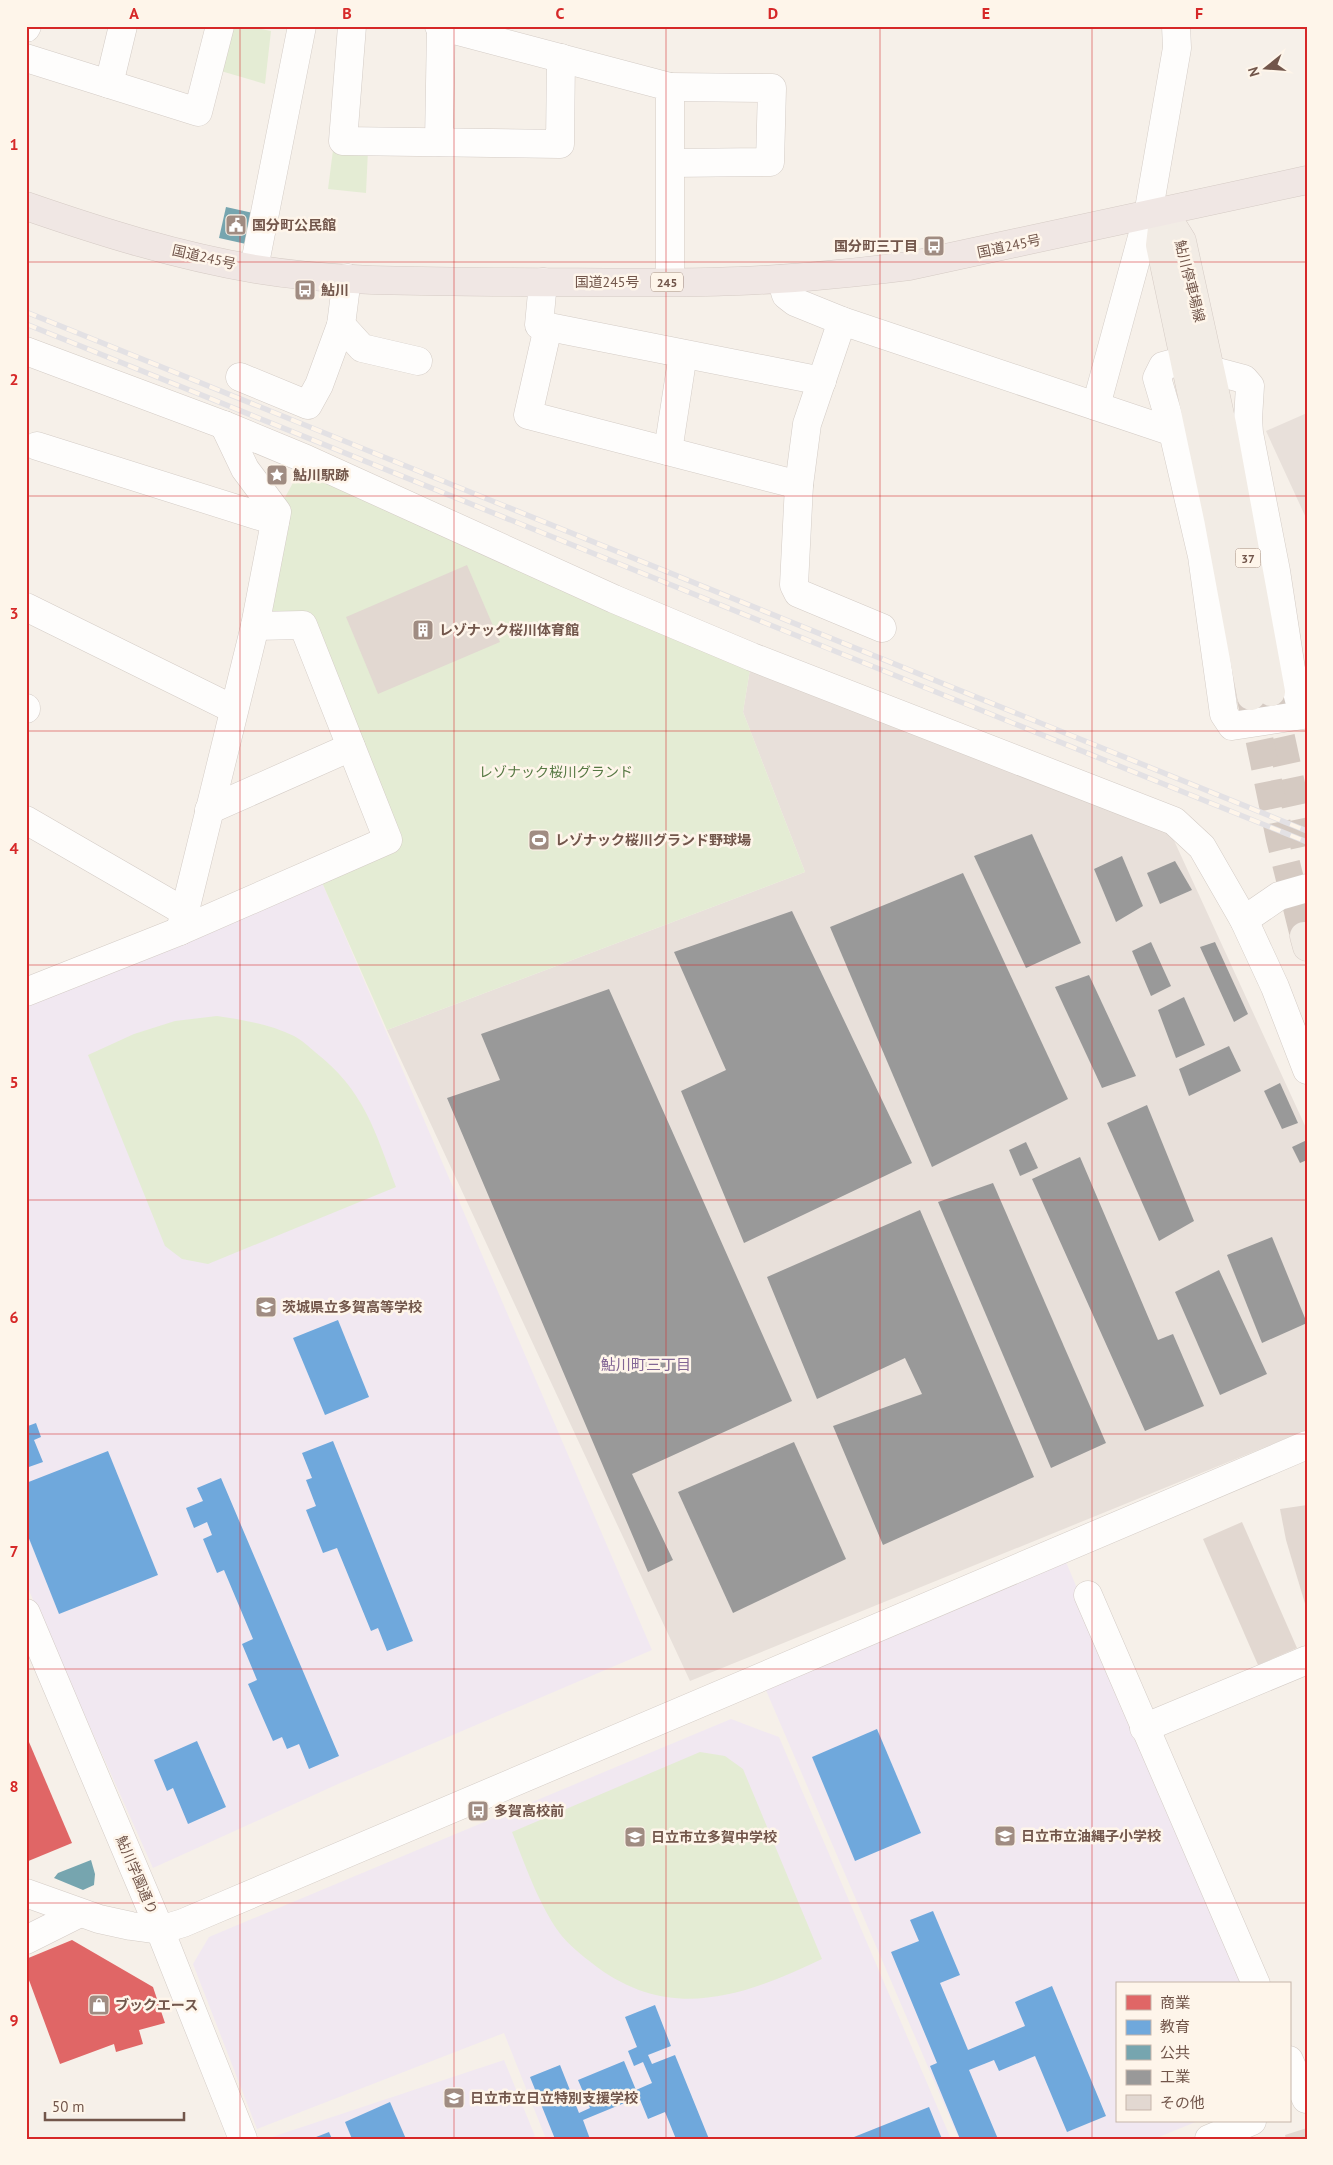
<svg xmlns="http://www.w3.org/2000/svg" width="1333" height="2165" viewBox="0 0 1333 2165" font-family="'PT Sans','Noto Sans JP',sans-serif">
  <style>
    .industrial { fill: #e8e0da }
    .education { fill: #f1e8f1 }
    .green { fill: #e4ecd4 }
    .shops { fill: #e06666 }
    .schools { fill: #6fa8dc }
    .public { fill: #76a5af }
    .industry { fill: #999 }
    .building { fill: #e2d8d1 }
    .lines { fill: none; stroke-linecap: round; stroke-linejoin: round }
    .major-tunnel { stroke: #d5cac2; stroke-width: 28; stroke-dasharray: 28 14; stroke-linecap: butt }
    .minor-casing { stroke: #d4ccc6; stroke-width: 29 }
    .major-casing { stroke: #d5cbc5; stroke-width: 29 }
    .highway-casing { stroke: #d5cbc5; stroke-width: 29 }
    .minor { stroke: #fefdfc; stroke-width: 28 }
    .major { stroke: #f2ece5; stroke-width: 28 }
    .highway { stroke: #f0e7e4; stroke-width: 28 }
    .rail-casing { stroke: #e3e1e4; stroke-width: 5.5 }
    .rail { stroke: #fef5ea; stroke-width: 4; stroke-dasharray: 11; stroke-linecap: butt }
    .grid { fill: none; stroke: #d62828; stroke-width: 1; stroke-opacity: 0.55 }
    .labels { text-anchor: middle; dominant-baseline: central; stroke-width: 5; stroke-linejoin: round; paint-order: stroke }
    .shield { fill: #fef5ea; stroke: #9c867b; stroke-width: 1 }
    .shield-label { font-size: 12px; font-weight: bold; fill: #72564b }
    .poi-label { font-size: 14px; font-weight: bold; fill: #72564b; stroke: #fef5ea; text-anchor: start }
    .street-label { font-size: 14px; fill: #72564b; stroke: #fef5ea }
    .park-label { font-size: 14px; fill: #567843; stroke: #fef5ea }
    .neighbourhood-label { font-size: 15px; fill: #826695; stroke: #fef5ea }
    .neatline { fill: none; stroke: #d62828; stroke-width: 2 }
    .grid-label { font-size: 16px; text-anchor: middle; font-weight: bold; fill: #d62828 }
  </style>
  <rect width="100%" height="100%" fill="#f6f0e9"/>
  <g class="industrial">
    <polygon points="1307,413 1307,520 1266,431"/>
    <polygon points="752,657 1166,823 1307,1130 1307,1430 690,1681 387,1030 805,872 743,712"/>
  </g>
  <g class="education">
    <polygon points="317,871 652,1650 338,1784 153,1868 26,1584 26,992"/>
    <polygon points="1066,1562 1244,1984 1117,1984 1117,2121 1198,2121 1154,2139 959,2139 765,1688"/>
    <polygon points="731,1719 779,1737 951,2139 546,2139 504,2033 257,2129 193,1964 209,1937"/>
    <polygon points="504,2060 535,2136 529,2139 266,2139"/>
  </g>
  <g class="green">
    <polygon points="224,26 246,26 271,31 265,84 214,69"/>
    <polygon points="333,150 368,150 366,193 328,189"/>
    <polygon points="306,459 752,657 743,712 805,872 387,1030 317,871 387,840 304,626 255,626 277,512"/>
    <path d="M217,1016C243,1020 270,1024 294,1036C302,1040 309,1047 315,1052C364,1090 375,1131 396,1187L208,1264L182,1259L165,1246L88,1055L134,1034L175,1021Z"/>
    <path d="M700,1752L725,1756L743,1769L822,1959C746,1995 673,2023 597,1967C580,1954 563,1941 552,1922C535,1894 524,1862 512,1832Z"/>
  </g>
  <g class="shops">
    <polygon points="26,1735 72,1843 26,1862"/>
    <polygon points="72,1940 153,1987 165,2023 139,2030 143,2044 116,2052 114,2044 60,2064 26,1972 26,1959"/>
  </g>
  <g class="schools">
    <polygon points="338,1320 369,1397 325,1415 293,1338"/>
    <polygon points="26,1421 28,1426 36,1423 41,1437 34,1440 43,1462 26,1468"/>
    <polygon points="333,1441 413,1641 387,1651 378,1628 371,1631 337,1548 323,1553 306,1510 316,1506 306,1480 312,1478 302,1453"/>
    <polygon points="108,1451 158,1575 59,1614 26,1531 26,1483"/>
    <polygon points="221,1478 339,1756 309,1769 299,1744 287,1749 282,1737 273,1741 248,1684 257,1680 242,1644 253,1639 224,1570 217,1573 203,1539 212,1535 207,1522 194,1528 186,1508 203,1501 197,1488"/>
    <polygon points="877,1729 921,1833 855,1861 812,1757"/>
    <polygon points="197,1741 226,1807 188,1824 173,1788 167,1791 154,1760"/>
    <polygon points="933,1911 960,1975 940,1983 968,2050 1025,2026 1015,2002 1052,1986 1106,2116 1067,2132 1035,2056 999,2071 994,2060 969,2070 998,2139 960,2139 930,2066 937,2063 891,1952 919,1941 910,1920"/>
    <polygon points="655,2005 671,2046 648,2055 652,2064 675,2055 709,2139 676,2139 665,2112 648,2119 639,2097 583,2120 590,2139 555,2139 530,2077 560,2065 579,2113 590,2108 578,2080 624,2061 636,2090 652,2083 643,2062 634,2066 628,2051 637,2047 625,2017"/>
    <polygon points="390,2102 406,2139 352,2139 345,2122"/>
    <polygon points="929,2107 942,2139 849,2139"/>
    <polygon points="329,2132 332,2139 311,2139"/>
  </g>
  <g class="public">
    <polygon points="226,207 253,213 246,244 219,238"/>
    <polygon points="91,1860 95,1874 94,1885 83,1890 54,1878 58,1873"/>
  </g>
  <g class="industry">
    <polygon points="1032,834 1081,943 1026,968 974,856"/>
    <polygon points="1122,856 1143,906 1116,922 1094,869"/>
    <polygon points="1175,861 1192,890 1160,904 1147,873"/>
    <polygon points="963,873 1068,1099 932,1167 830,927"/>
    <polygon points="792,911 912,1163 744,1243 681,1091 726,1070 674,952"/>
    <polygon points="1151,942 1171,986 1151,996 1132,951"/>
    <polygon points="1215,942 1248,1014 1234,1022 1200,947"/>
    <polygon points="1089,975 1136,1076 1102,1088 1055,987"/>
    <polygon points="609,989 792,1401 632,1474 673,1560 648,1572 447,1098 500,1080 481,1034"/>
    <polygon points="1184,997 1205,1045 1176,1058 1158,1010"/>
    <polygon points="1229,1046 1241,1071 1189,1096 1179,1069"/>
    <polygon points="1280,1083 1298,1123 1282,1129 1264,1091"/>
    <polygon points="1147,1105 1194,1221 1159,1241 1107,1123"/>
    <polygon points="1307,1140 1307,1160 1300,1163 1292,1147"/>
    <polygon points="1026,1142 1038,1168 1020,1176 1009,1150"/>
    <polygon points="1080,1157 1158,1340 1173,1334 1204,1406 1145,1431 1032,1179"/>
    <polygon points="993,1183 1106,1443 1051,1468 938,1202"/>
    <polygon points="920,1210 1034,1477 883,1545 833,1426 922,1394 905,1358 817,1399 767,1277"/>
    <polygon points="1272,1237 1307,1323 1262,1343 1227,1255"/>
    <polygon points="1219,1270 1267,1374 1220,1395 1175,1292"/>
    <polygon points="794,1442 846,1559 733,1613 678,1492"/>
  </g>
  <g class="building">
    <polygon points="467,565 500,642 378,694 346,617"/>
    <polygon points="1307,1505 1307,1607 1306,1607 1286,1540 1280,1509"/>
    <polygon points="1242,1522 1297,1648 1258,1665 1203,1539"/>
    <polygon points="1307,2128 1307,2139 1286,2139 1285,2135"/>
  </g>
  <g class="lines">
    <g class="major-tunnel">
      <polyline points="1272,696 1307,858"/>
      <polyline points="1251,699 1280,839 1304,936"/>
    </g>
    <g class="minor-casing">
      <g id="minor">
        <polyline points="352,26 343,141 560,144 561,58"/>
        <polyline points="439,26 670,87 670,282"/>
        <polyline points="26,28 27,26"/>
        <polyline points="26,58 198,112 220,26"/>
        <polyline points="109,84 123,26"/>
        <polyline points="670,87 772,88 770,162 671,163"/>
        <polyline points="439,142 441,27"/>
        <polyline points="254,268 302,26"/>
        <polyline points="781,279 786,295 795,302 842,321 1173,432"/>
        <polyline points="543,282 539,325 822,381"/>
        <polyline points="842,321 807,424 799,485 794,585 798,593 882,628"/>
        <polyline points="341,325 362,348 418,361"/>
        <polyline points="548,327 528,415 799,485"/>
        <polyline points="26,351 224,425 306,459 614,599 752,657 1174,821 1202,847 1244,920 1275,987 1307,1070"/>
        <polyline points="1185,360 1163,366 1157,378 1173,432 1202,556 1224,714 1232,726 1303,715 1291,669 1276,571 1249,433 1248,419 1250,386 1244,379 1210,370"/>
        <polyline points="240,377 308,405 319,385 341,325 347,278"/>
        <polyline points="1096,406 1148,215 1177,48 1176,26"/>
        <polyline points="37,446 275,521"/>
        <polyline points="668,451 683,354"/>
        <polyline points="26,607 233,709"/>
        <polyline points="26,708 26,709"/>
        <polyline points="209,810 351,747"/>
        <polyline points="26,820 185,912"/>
        <polyline points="1244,920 1279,896 1307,888"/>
        <polyline points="180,931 255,626 277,512 245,469 224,425"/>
        <polyline points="26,992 180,931 388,840 303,625 255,626"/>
        <polyline points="1088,1595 1256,1984"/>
        <polyline points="26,1613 160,1930 243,2139"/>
        <polyline points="1144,1728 1307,1660"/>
        <polyline points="26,1893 99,1919 131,1926 160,1930 183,1923 1307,1445"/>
        <polyline points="26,1940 80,1913"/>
        <polyline points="1289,2060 1306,2099"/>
        <polyline points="1209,2139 1252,2121"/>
      </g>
    </g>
    <g class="major-casing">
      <g id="major">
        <polyline points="1164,212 1182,241 1222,424 1271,692"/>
        <polyline points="1164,212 1160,245 1218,518 1251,696"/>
        <polyline points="1304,936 1307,947"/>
      </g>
    </g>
    <g class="highway-casing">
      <path id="highway" d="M26,206C101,232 178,256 255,269C339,283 426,281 511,282C587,282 663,284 739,281C796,279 853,273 909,266L1307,180"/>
    </g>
    <use href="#minor" class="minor"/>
    <use href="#major" class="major"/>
    <use href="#highway" class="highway"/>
    <g class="rail-casing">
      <g id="rail">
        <polyline points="26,312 1307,831"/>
        <polyline points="26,324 1307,842"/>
      </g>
    </g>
    <use href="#rail" class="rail"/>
  </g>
  <path class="grid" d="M240,26V2139M454,26V2139M666,26V2139M880,26V2139M1092,26V2139M26,262H1307M26,496H1307M26,731H1307M26,965H1307M26,1200H1307M26,1434H1307M26,1669H1307M26,1903H1307"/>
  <defs>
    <g id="civic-square" transform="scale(1.125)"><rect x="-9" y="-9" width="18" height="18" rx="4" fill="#a08c82" stroke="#fef5ea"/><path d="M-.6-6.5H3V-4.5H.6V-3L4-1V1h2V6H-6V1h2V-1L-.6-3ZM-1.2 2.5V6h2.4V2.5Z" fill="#fff"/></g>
    <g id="bus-square" transform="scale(1.125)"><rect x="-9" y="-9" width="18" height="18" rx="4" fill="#a08c82" stroke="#fef5ea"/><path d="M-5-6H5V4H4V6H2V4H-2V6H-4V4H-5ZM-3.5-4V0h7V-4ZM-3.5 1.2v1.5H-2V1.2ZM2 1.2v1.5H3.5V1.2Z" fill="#fff"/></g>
    <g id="sight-square" transform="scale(1.125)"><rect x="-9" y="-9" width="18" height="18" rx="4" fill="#a08c82" stroke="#fef5ea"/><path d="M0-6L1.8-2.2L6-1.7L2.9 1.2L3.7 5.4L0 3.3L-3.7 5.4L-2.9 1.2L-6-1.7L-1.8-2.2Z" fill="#fff"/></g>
    <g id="building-square" transform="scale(1.125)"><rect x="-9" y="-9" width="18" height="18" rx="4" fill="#a08c82" stroke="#fef5ea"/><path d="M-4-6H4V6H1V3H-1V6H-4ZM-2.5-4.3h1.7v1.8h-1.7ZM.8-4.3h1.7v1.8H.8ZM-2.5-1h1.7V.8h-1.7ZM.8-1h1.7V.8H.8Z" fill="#fff"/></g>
    <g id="stadium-square" transform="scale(1.125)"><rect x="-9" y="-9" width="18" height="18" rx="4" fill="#a08c82" stroke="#fef5ea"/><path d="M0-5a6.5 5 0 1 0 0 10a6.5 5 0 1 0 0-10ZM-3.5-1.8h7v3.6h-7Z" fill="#fff"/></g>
    <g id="school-square" transform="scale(1.125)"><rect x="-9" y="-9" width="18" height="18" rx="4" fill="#a08c82" stroke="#fef5ea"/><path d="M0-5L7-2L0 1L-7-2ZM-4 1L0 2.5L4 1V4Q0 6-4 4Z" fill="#fff"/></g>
    <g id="shop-square" transform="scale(1.125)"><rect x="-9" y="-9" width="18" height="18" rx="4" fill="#a08c82" stroke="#fef5ea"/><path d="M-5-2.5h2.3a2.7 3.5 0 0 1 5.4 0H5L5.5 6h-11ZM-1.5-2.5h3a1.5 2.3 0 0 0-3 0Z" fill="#fff"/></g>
  </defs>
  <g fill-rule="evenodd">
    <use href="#civic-square" x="236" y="225"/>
    <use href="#bus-square" x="934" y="246"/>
    <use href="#bus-square" x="305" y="290"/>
    <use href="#sight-square" x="277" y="475"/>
    <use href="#building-square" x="423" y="630"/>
    <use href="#stadium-square" x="539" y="840"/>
    <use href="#school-square" x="266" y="1307"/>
    <use href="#bus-square" x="478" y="1811"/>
    <use href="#school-square" x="1005" y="1836"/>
    <use href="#school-square" x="635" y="1837"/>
    <use href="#shop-square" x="99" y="2005"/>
    <use href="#school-square" x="454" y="2098"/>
  </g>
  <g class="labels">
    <g class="shield">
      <rect x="651" y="272.5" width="32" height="19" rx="4"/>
      <rect x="1235.5" y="548.5" width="25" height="19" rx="4"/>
    </g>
    <g class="shield-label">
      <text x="667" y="282">245</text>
      <text x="1248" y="558">37</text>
    </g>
    <g class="poi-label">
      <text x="252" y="225">国分町公民館</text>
      <text x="918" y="246" text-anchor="end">国分町三丁目</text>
      <text x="321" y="290">鮎川</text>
      <text x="293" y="475">鮎川駅跡</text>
      <text x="439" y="630">レゾナック桜川体育館</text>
      <text x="555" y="840">レゾナック桜川グランド野球場</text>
      <text x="282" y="1307">茨城県立多賀高等学校</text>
      <text x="494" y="1811">多賀高校前</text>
      <text x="1021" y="1836">日立市立油縄子小学校</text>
      <text x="651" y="1837">日立市立多賀中学校</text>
      <text x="115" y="2005">ブックエース</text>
      <text x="470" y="2098">日立市立日立特別支援学校</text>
    </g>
    <g class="street-label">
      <text transform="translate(1009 246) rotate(-12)">国道245号</text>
      <text transform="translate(204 257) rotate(13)">国道245号</text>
      <text transform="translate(1190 281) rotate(76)">鮎川停車場線</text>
      <text x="607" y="282">国道245号</text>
      <text transform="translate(137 1875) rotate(67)">鮎川学園通り</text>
    </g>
    <g class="park-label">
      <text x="556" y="772">レゾナック桜川グランド</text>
    </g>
    <g class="neighbourhood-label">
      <text x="646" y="1364">鮎川町三丁目</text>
    </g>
  </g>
  <rect width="1333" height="2165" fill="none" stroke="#fef5ea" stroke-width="55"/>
  <rect x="1116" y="1982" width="175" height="140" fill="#fef5ea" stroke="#c6b5aa"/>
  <rect x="1126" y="1995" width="25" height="15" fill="#e06666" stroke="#c6b5aa"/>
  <text x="1160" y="2008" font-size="15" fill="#72564b">商業</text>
  <rect x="1126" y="2020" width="25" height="15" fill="#6fa8dc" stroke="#c6b5aa"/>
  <text x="1160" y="2032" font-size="15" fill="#72564b">教育</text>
  <rect x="1126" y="2045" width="25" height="15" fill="#76a5af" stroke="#c6b5aa"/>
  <text x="1160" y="2058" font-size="15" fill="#72564b">公共</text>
  <rect x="1126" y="2070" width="25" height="15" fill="#999999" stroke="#c6b5aa"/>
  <text x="1160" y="2082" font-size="15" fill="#72564b">工業</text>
  <rect x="1126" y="2095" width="25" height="15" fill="#e2d8d1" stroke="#c6b5aa"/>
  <text x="1160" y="2108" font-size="15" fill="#72564b">その他</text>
  <g transform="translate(1266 68) rotate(253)" stroke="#fef5ea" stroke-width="4" paint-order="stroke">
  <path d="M0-4L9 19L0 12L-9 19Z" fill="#72564b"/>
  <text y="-8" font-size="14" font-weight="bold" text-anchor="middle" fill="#72564b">N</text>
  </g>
  <path d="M45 2112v8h139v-8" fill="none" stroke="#72564b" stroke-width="2.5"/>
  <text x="52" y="2112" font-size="15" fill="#72564b" stroke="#fef5ea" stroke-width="4" paint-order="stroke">50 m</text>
  <rect x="28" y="28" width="1278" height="2110" class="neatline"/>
  <g class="grid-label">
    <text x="134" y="19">A</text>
    <text x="347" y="19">B</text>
    <text x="560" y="19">C</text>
    <text x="773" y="19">D</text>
    <text x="986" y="19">E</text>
    <text x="1199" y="19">F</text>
    <text x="14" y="150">1</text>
    <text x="14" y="385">2</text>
    <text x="14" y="619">3</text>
    <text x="14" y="854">4</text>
    <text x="14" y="1088">5</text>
    <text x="14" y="1323">6</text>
    <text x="14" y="1557">7</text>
    <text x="14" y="1792">8</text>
    <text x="14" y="2026">9</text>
  </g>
</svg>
